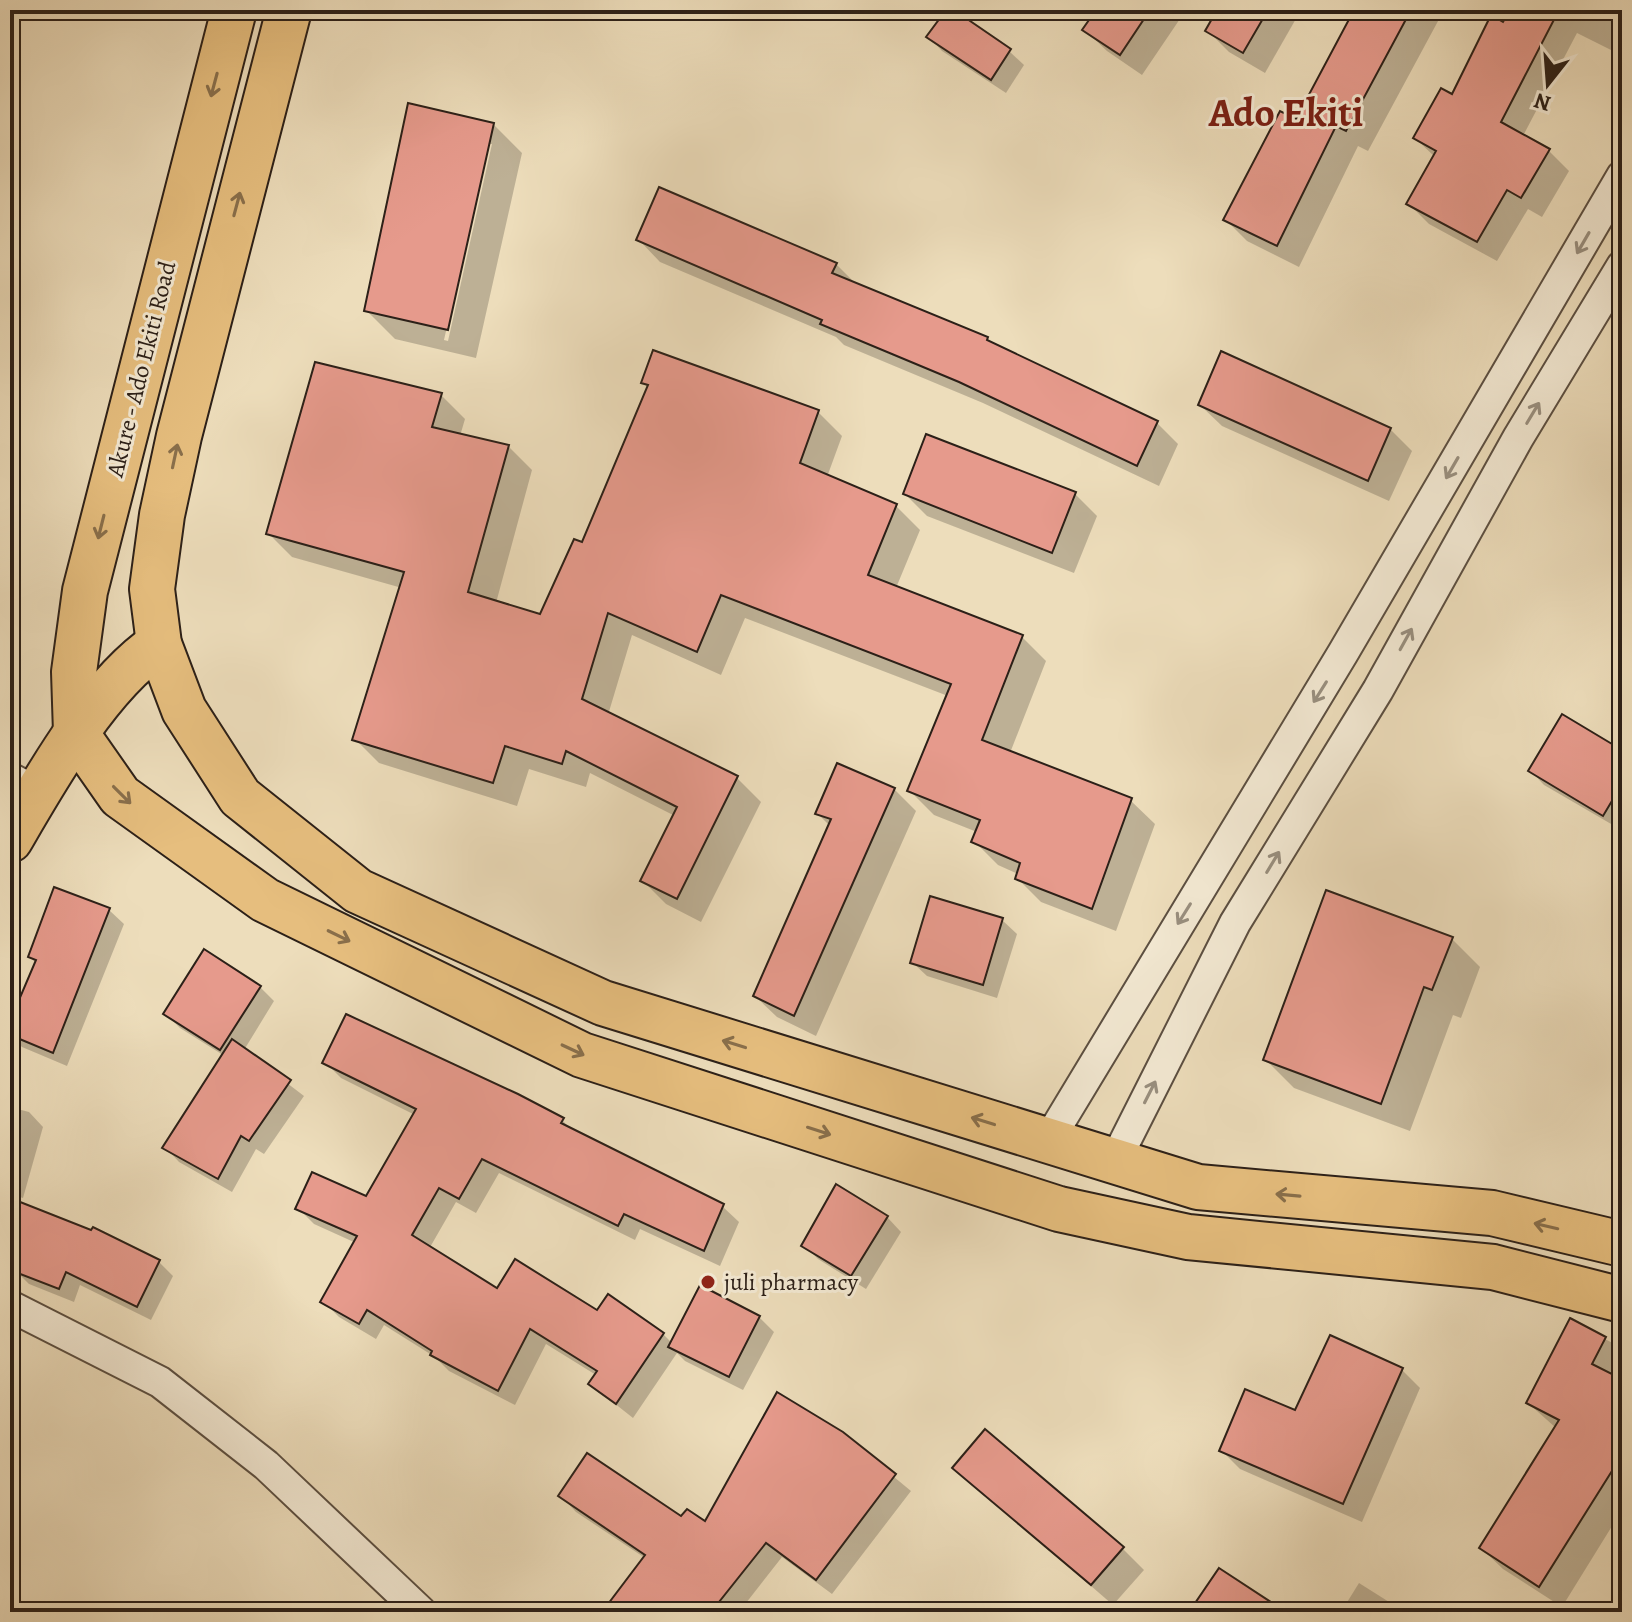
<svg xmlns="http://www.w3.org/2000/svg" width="1632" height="1622" viewBox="0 0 1632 1622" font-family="Alegreya,serif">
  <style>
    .shadow { fill: #0003; fill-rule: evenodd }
    .building { fill: #e69a8c; stroke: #2c2018; stroke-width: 2 }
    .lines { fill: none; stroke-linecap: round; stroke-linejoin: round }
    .street-casing { stroke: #5c4f41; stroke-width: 34 }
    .primary-casing { stroke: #2c2018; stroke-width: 48 }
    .street { stroke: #f3e9d3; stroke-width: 30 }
    .primary { stroke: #e6be7e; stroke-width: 44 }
    .oneway { stroke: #896f4b }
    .oneway2 { stroke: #998f7f }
    .poi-dot { fill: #8f2418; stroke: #f3e9d3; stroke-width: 3 }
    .labels { text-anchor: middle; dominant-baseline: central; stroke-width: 6; stroke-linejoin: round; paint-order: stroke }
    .street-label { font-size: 24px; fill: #2c2018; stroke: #f3e9d3 }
    .poi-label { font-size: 24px; fill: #2c2018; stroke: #f3e9d3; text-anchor: start }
    .town-label { font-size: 40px; font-weight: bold; fill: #7a1f14; stroke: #f3e9d3 }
  </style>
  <rect width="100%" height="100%" fill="#edddbb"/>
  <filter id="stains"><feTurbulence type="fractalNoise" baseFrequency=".0025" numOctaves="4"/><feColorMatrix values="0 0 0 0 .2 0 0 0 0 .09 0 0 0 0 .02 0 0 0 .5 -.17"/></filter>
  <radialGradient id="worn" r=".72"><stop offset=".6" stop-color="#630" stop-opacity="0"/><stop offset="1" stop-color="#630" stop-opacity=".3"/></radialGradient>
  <g class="shadow">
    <polygon points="948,10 1009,51 1024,65 1006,93 942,51 928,36"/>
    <polygon points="1089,10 1104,17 1100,10 1186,10 1142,75 1107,51 1085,30 1096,15"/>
    <polygon points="1219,10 1301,10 1265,73 1229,52 1208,31"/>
    <polygon points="1356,10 1444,10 1368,151 1358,146 1299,267 1247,241 1225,219 1297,122"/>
    <polygon points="1498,10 1622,10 1622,35 1613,51 1577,33 1523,136 1549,151 1569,171 1542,217 1528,209 1497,261 1429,224 1409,204 1435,157 1415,138 1453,97"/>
    <path d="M464,116L493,124L522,153L476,358L395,339L367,311ZM488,144H492L448,341L444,340Z"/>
    <polygon points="639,240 836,264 857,285 987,339 994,345 1157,423 1178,444 1159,486 983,403 844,345 836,337 660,262"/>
    <polygon points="644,382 818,412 842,436 827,477 896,506 920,530 896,588 1022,637 1046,661 1010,753 1130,800 1155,824 1116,931 1041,902 1017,878 1018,874 998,865 974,841 977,832 934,815 910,791 948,696 745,618 721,675 632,635 608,715 737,778 761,802 701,922 666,904 642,880 675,816 590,773 586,787 529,769 517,806 379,763 355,739 402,588 292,557 268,533 441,395 465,419 460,436 508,446 532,470 496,603 541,617 583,545 649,388"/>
    <polygon points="1200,405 1390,429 1412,451 1389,501 1222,426"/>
    <polygon points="905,494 1075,494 1097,516 1074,573 927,516"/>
    <polygon points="1622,753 1622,821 1618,828 1544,785 1530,770"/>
    <polygon points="894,789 916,811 816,1036 777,1017 755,996 830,826 817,813"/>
    <polygon points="932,898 1002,920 1017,934 997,998 927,976 912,962"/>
    <polygon points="109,910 124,924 67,1066 22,1047 10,1035 10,1026 37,964 30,957"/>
    <polygon points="1452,939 1480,967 1461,1018 1453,1015 1410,1131 1294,1088 1266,1060"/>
    <polygon points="260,987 274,1001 244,1050 304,1096 264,1154 256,1149 232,1192 179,1162 165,1147 223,1055 180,1028 166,1014"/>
    <polygon points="325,1062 562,1120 573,1131 722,1206 739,1222 720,1266 640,1229 635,1240 499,1173 476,1213 456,1202 429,1249 497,1291 597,1313 663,1334 672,1343 759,1317 774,1332 743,1390 685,1361 677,1353 633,1418 590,1384 596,1375 546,1344 515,1405 449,1371 435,1357 384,1325 376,1339 339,1317 323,1301 356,1243 314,1224 298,1208 367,1199 415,1115 341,1078"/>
    <polygon points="10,1107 29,1112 43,1127 23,1198 10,1194"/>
    <polygon points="887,1217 901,1232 866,1289 818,1259 804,1245"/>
    <polygon points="159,1262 173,1276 151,1320 80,1285 74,1302 29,1284 15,1270"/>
    <polygon points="1571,1321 1622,1348 1622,1510 1562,1607 1503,1569 1481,1548 1556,1428 1528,1403"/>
    <polygon points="1402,1370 1420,1388 1362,1522 1240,1469 1221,1450 1296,1413"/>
    <polygon points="842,1434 911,1491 832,1594 782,1557 739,1612 607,1612 645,1558 576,1512 561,1496 706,1524"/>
    <polygon points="955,1468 1122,1548 1144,1570 1113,1605"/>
    <polygon points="1359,1583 1405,1612 1341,1612"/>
  </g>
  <g class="building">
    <polygon points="946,10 954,10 1011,49 991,80 926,37"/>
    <polygon points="1096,10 1150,10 1120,55 1082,30"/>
    <polygon points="1217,10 1268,10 1243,53 1205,31"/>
    <polygon points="1354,10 1411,10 1346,131 1336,126 1277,246 1223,220 1280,111 1296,119"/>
    <polygon points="1510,10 1559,10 1501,122 1550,149 1521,198 1507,190 1477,242 1406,204 1436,151 1413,138 1441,88 1452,94 1491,15 1503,22"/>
    <polygon points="408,103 494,123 448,330 364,311"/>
    <polygon points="659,187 837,263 832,273 988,337 987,340 1158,421 1137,466 959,382 820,324 822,320 636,240"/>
    <polygon points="653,350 819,410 800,463 897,504 868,575 1023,635 982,740 1132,798 1092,909 1015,879 1020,863 971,842 980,820 907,791 951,684 721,595 697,652 608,613 582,699 738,776 677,899 640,881 677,807 566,751 562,764 505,746 493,783 352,740 404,572 266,534 315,362 442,393 432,427 509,445 468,592 540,614 574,539 582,542 648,385 641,383"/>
    <polygon points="1221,351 1391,428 1368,481 1198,405"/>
    <polygon points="926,434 1076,492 1052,553 903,494"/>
    <polygon points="1562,714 1622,750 1622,784 1603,816 1528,771"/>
    <polygon points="837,763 895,788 794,1016 753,996 831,819 815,814"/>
    <polygon points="54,887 110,908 53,1053 10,1035 10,1021 36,960 28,957"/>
    <polygon points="1326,890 1453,937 1432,990 1424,987 1381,1104 1263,1060"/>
    <polygon points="930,896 1003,918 983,985 910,963"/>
    <polygon points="204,949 261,986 220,1050 163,1014"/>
    <polygon points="346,1014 518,1094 564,1118 561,1123 724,1204 704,1251 624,1214 618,1226 482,1159 459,1199 439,1188 412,1235 497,1288 515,1259 597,1310 608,1294 664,1333 616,1404 588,1384 597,1371 530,1329 498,1391 430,1355 432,1351 367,1310 359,1324 320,1302 357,1236 295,1209 312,1172 366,1196 416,1109 322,1063"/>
    <polygon points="232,1039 291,1080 249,1141 241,1136 218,1179 162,1148"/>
    <polygon points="836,1184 888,1216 851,1276 801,1246"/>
    <polygon points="10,1198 91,1230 93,1227 160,1260 137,1307 66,1272 59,1289 10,1270"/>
    <polygon points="700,1285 760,1316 729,1377 668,1347"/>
    <polygon points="1570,1318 1606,1337 1592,1364 1622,1379 1622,1455 1539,1587 1479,1548 1559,1420 1526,1403"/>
    <polygon points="1330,1335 1403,1368 1343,1504 1219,1451 1245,1389 1295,1410"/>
    <polygon points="777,1392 843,1432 896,1474 816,1580 766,1543 711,1612 602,1612 645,1555 558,1496 587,1453 681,1516 687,1509 705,1521"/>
    <polygon points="985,1429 1124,1547 1091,1585 952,1468"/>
    <polygon points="1219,1568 1286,1612 1189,1612"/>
  </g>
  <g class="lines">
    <g class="street-casing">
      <g id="street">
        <polyline points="10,778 38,793"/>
        <polyline points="1048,1141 1343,653 1622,176"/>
        <polyline points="1115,1161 1235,923 1378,690 1518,438 1622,266"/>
        <polyline points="10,1306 160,1382 266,1465 421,1612"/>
      </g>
    </g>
    <g class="primary-casing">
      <g id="primary">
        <polyline points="289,10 179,436 162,515 152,589 159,644 184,710 240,797 358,891 603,1003 1198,1187 1492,1213 1622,1244"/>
        <polyline points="76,733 120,796 265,900 582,1055 1059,1209 1188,1237 1493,1267 1622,1300"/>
        <polyline points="76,733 74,672 85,591 234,10"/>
        <path d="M10,840C46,778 99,684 159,644"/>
      </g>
    </g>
    <use href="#street" class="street"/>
    <use href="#primary" class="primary"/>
  </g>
  <defs><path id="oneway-shaft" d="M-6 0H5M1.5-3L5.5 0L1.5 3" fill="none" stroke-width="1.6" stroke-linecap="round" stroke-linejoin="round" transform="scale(2)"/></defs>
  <g class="oneway">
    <use href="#oneway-shaft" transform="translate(214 85) rotate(105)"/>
    <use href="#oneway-shaft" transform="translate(237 204) rotate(-75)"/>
    <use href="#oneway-shaft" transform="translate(175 456) rotate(-78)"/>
    <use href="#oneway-shaft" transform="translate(101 527) rotate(104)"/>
    <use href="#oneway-shaft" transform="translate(122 795) rotate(45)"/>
    <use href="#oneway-shaft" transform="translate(339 936) rotate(26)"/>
    <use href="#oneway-shaft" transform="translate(734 1044) rotate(-163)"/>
    <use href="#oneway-shaft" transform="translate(573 1050) rotate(25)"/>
    <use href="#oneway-shaft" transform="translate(983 1121) rotate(-163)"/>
    <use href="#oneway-shaft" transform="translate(819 1131) rotate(18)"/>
    <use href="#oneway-shaft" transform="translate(1288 1195) rotate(-175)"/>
    <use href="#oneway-shaft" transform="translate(1546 1226) rotate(-167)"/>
  </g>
  <g class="oneway2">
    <use href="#oneway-shaft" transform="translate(1583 243) rotate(120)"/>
    <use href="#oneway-shaft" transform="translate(1533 413) rotate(-59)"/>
    <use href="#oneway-shaft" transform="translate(1452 468) rotate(120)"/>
    <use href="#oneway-shaft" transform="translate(1406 639) rotate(-61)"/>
    <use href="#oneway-shaft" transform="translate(1320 692) rotate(122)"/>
    <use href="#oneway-shaft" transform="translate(1273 862) rotate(-59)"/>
    <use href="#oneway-shaft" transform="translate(1184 914) rotate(122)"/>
    <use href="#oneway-shaft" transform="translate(1150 1092) rotate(-63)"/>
  </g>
  <circle class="poi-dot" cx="708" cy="1282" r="8"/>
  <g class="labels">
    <g class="street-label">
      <text transform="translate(141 369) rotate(-76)">Akure - Ado Ekiti Road</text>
    </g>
    <g class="poi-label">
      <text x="724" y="1282">juli pharmacy</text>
    </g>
    <g class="town-label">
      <text x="1286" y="112">Ado Ekiti</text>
    </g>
  </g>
  <rect width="1632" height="1622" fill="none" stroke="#edddbb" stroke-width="40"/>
  <rect x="12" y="12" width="1608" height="1598" fill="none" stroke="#2c2018" stroke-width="4"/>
  <rect x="20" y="20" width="1592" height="1582" fill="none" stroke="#2c2018" stroke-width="2"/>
  <g transform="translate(1548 84) rotate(197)" stroke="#f3e9d3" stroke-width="6" paint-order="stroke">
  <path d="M0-6L14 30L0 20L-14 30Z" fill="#2c2018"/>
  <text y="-12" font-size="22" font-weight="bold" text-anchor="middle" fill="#2c2018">N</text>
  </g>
  <rect width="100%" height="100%" filter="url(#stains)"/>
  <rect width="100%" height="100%" fill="url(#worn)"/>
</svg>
